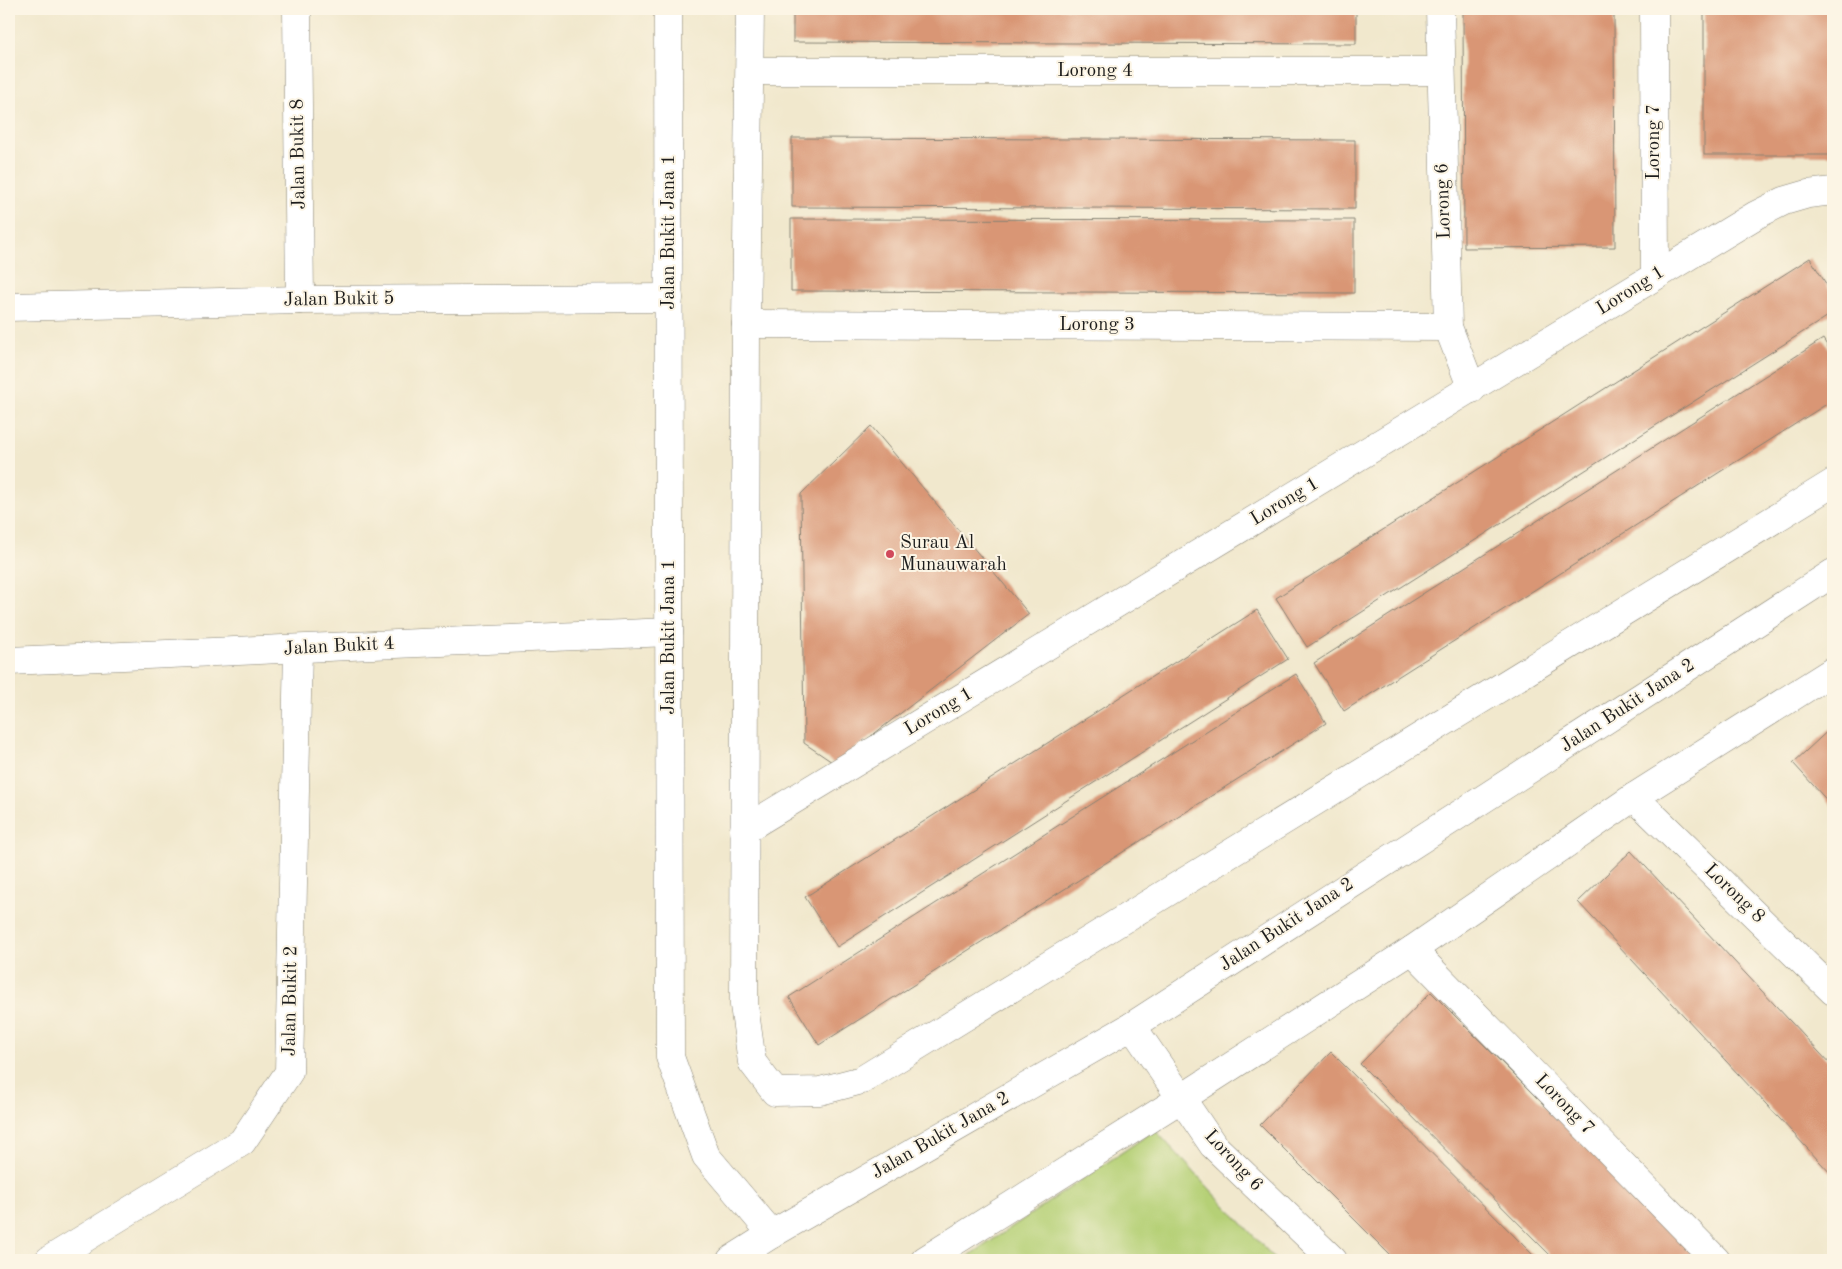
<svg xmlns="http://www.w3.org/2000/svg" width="1842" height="1269" viewBox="0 0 1842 1269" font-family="'Old Standard TT',serif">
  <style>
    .green { fill: #b5d076; stroke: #687649 }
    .building { fill: #d99675 }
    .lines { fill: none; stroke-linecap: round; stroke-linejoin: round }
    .minor-casing { stroke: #868274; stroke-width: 29 }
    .tertiary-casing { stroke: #868274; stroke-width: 29 }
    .minor { stroke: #fff; stroke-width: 28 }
    .tertiary { stroke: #fff; stroke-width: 28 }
    .poi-dot { fill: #d1495b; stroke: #fcf5e5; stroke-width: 2 }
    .labels { text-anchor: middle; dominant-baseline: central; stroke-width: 4; stroke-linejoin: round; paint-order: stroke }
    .street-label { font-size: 19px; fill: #1c1c1c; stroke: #fcf5e5 }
    .poi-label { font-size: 19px; fill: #1c1c1c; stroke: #fcf5e5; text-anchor: start }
  </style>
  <rect width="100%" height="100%" fill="#fcf5e5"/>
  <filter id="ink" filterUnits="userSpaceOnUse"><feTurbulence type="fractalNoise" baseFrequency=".02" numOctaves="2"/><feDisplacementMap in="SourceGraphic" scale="10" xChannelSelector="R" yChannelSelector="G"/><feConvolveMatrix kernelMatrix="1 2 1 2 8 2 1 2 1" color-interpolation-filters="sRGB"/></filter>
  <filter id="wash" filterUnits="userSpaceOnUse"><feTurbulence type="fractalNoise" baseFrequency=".0096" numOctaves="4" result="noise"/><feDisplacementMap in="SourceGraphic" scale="20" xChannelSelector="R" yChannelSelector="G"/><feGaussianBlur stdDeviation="1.12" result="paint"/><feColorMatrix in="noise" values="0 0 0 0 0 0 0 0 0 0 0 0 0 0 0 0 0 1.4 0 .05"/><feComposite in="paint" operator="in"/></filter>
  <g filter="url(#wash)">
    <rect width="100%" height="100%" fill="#f1e8cd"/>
    <polygon class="green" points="1155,1130 1276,1260 963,1260"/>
    <g id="blocks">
      <g class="building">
        <polygon points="793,9 1356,9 1356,44 793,42"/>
        <polygon points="1463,9 1614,9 1615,247 1464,248"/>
        <rect x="1704" y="9" width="129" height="146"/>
        <polygon points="792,138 1355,140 1355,209 792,207"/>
        <polygon points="791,219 1354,220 1354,293 791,291"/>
        <polygon points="1810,258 1833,295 1833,313 1307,647 1276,598"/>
        <polygon points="1823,339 1833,355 1833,400 1344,711 1314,663"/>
        <polygon points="871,426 1029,614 835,764 804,743 801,494"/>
        <polygon points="1257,610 1288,659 837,947 805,897"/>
        <polygon points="1296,674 1326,723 819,1045 789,997"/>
        <polygon points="1833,726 1833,807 1793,763"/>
        <polygon points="1631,851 1833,1067 1833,1176 1578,902"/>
        <polygon points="1431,992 1699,1260 1555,1260 1360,1064"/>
        <polygon points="1331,1052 1538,1260 1395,1260 1260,1125"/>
      </g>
    </g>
  </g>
  <g filter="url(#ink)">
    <use href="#blocks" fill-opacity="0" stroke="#868274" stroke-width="1"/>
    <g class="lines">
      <g class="minor-casing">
        <g id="minor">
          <polyline points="297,9 300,300"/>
          <polyline points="668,9 670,1057 706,1156 772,1234"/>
          <polyline points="750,9 746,324 744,1005 752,1062 775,1092 820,1091 862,1080 1833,483"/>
          <polyline points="1440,9 1448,327 1472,389"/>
          <polyline points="1654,9 1655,276"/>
          <polyline points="750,71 1441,71"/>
          <polyline points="9,307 300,300 669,298"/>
          <polyline points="746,324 1448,327"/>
          <polyline points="9,661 669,632"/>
          <polyline points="1634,797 1833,991"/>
          <polyline points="744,830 1756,215 1784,201 1808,194 1833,191"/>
          <polyline points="1412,950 1716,1260"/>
          <polyline points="1132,1026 1213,1145 1333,1260"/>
          <polyline points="49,1260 242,1142 289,1072 298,649"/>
          <polyline points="925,1260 1182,1098 1412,950 1634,797 1833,671"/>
        </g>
      </g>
      <g class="tertiary-casing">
        <polyline id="tertiary" points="731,1260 772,1234 1132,1026 1833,573"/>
      </g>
      <use href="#minor" class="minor"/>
      <use href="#tertiary" class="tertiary"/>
    </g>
  </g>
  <circle class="poi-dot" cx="890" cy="554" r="5"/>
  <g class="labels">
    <g class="street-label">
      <text x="1095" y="71">Lorong 4</text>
      <text transform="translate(1654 142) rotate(-90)">Lorong 7</text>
      <text transform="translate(299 154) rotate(-91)">Jalan Bukit 8</text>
      <text transform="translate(1444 201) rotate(-92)">Lorong 6</text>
      <text transform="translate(669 232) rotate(-90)">Jalan Bukit Jana 1</text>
      <text transform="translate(1631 291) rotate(-32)">Lorong 1</text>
      <text transform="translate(339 300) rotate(-1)">Jalan Bukit 5</text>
      <text x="1097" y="325">Lorong 3</text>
      <text transform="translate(1285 502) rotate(-31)">Lorong 1</text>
      <text transform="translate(669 637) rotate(-90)">Jalan Bukit Jana 1</text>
      <text transform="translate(339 647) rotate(-3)">Jalan Bukit 4</text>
      <text transform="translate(1628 706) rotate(-33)">Jalan Bukit Jana 2</text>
      <text transform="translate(939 712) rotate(-31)">Lorong 1</text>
      <text transform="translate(1734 894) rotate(44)">Lorong 8</text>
      <text transform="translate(1287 925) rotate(-33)">Jalan Bukit Jana 2</text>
      <text transform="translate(291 1001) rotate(-89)">Jalan Bukit 2</text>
      <text transform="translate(1564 1105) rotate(46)">Lorong 7</text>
      <text transform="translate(941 1136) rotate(-30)">Jalan Bukit Jana 2</text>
      <text transform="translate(1233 1161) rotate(47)">Lorong 6</text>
    </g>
    <g class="poi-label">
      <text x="900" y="543">Surau Al<tspan x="900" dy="22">Munauwarah</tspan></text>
    </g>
  </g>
  <rect width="1842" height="1269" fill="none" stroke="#fcf5e5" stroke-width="30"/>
</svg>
